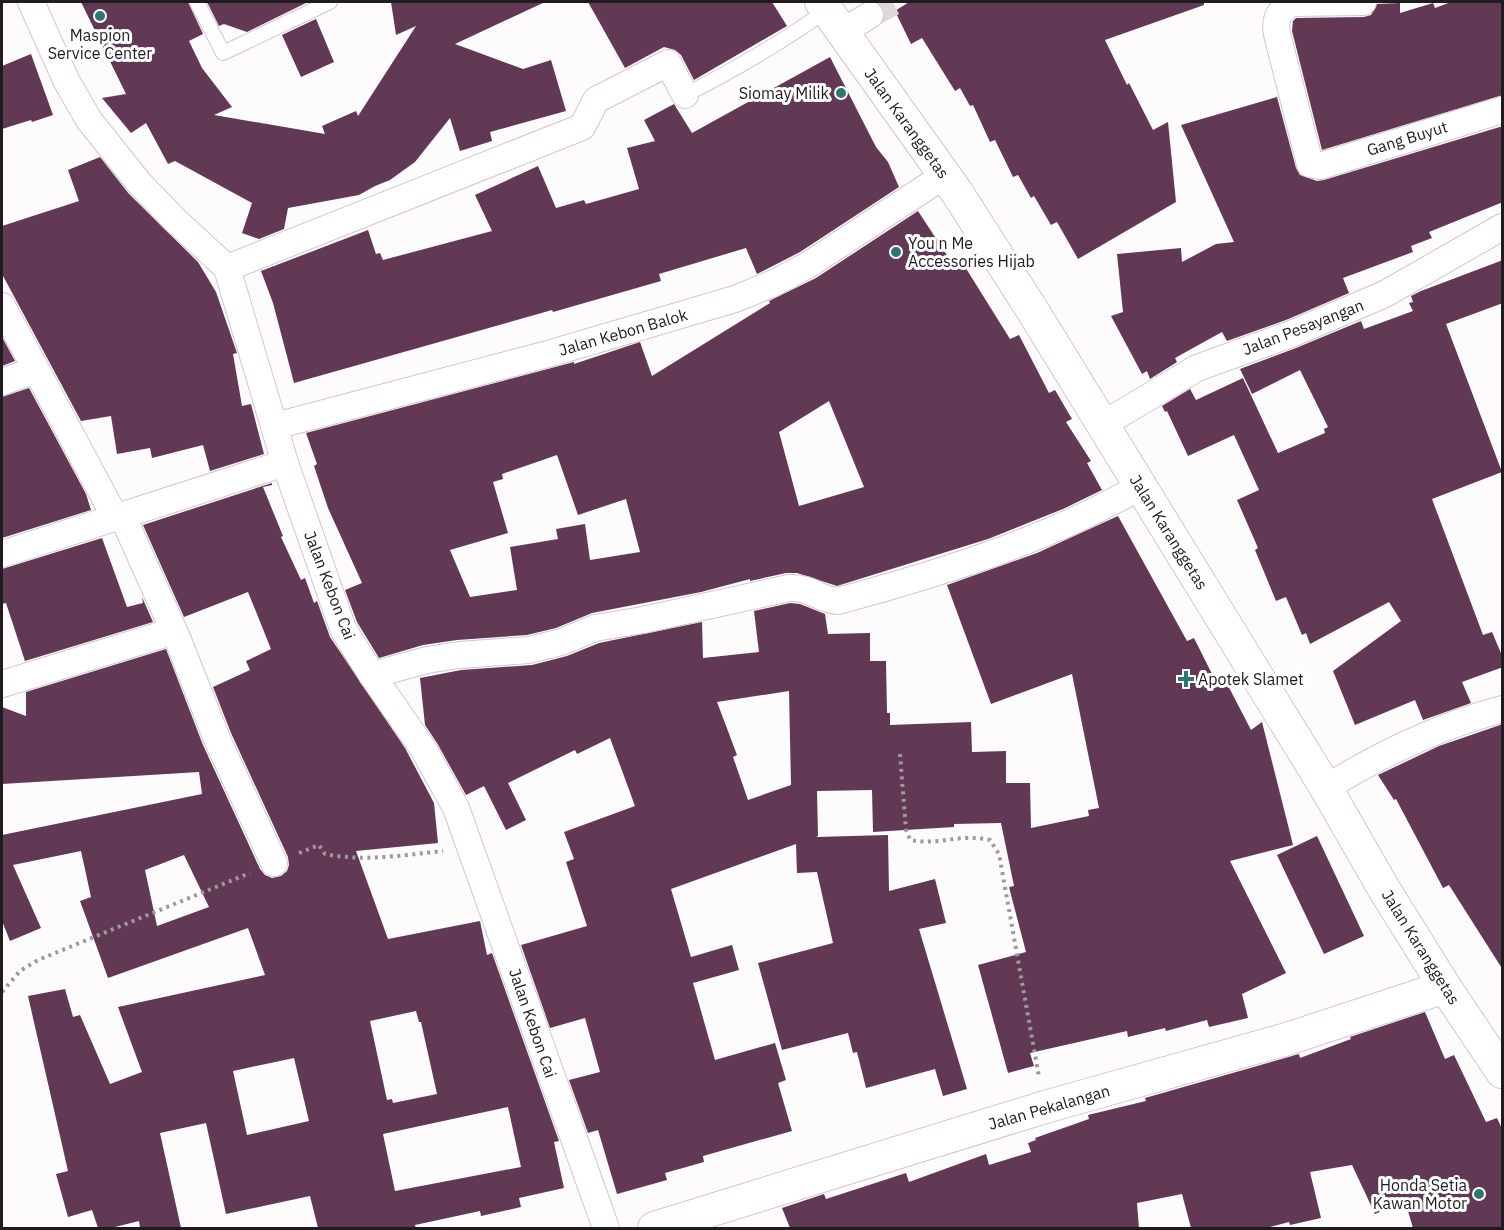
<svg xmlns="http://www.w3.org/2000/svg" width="1504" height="1230" viewBox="0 0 1504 1230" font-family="'IBM Plex Sans',sans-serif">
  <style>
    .building { fill: #613955; fill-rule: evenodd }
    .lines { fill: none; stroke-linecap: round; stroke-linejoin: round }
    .minor-tunnel { stroke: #dcd9db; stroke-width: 26; stroke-dasharray: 26 13; stroke-linecap: butt }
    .service-casing { stroke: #d3c6ce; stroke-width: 16 }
    .minor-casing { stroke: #d3c6ce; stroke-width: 28 }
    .tertiary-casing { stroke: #d3c6ce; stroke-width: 34 }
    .path { stroke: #9d9a9c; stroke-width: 4; stroke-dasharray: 3 4.5; stroke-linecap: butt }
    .service { stroke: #fff; stroke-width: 14 }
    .minor { stroke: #fff; stroke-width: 26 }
    .tertiary { stroke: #fff; stroke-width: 32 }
    .poi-dot { fill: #2d7671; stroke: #fff; stroke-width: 2 }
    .labels { text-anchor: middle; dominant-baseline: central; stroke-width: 6; stroke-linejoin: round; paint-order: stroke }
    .poi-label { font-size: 16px; fill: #1f1b1e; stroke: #fff; text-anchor: end }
    .street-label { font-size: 16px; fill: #1f1b1e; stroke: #fff }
  </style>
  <rect width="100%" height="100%" fill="#fdfbfc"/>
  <g class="building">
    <polygon points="81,2 188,2 203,34 189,41 202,68 232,107 214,115 325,134 322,126 356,111 358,116 416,26 396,35 391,2 545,2 455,44 523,69 551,60 566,111 490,132 492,141 460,151 450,118 415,162 390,180 375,186 359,195 288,208 284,229 259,239 242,233 252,203 175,161 168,164 146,123 131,133 102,98 126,94"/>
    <polygon points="207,2 308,2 247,32 224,24 219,26"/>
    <polygon points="588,2 772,2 787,26 694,80 681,55 675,50 664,47 625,68"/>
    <polygon points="909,2 1204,2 1204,5 1105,40 1127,85 1129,83 1153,130 1168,122 1176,202 1078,259 1057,222 1051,225 1034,196 1031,198 1018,175 1013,177 995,140 990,142 973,105 970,106 960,88 955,91 922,38 911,44 895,11"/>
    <polygon points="1451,2 1503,2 1503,95 1322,150 1292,31 1293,21 1296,18 1364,17 1371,15 1377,4 1400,3 1400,13 1433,3 1435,8"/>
    <polygon points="316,19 334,62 301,77 282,35"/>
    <polygon points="31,54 53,115 32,122 31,120 2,129 2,66"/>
    <polygon points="830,57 876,147 888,162 899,187 800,252 757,274 746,248 659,274 661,281 553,312 552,310 294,383 273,303 261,271 368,230 376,254 380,253 383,260 492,231 475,195 538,166 556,208 584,200 586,204 639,189 627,148 655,141 644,120 674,104 692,133"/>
    <polygon points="1277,97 1296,168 1300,175 1317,181 1324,180 1503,126 1503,202 1429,232 1432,238 1411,246 1413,252 1343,278 1349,293 1286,320 1227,341 1222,332 1175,358 1177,362 1150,379 1147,371 1142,374 1111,316 1123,312 1117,254 1181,248 1182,262 1216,244 1234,242 1181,125"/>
    <polygon points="100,157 129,194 198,262 216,292 237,353 233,354 242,406 251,404 264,454 210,471 203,445 152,458 150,448 117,454 111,416 81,421 2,274 2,226 79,201 68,170"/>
    <path d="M918,211L954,266L962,262L1010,339L1019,335L1049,393L1055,390L1072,419L1066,422L1091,461L1087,463L1102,490L1063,509L988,539L837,586L797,573H786L750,581V579L701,592L592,613L556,628L527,635L457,640L423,645L379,658L357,622L345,590L362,583L328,508L314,466L317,464L306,433L574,362V364L640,342L652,376L770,303L769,301L816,278ZM829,401L864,487L799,506L779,432ZM557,455L578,515L626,499L640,552L590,560L585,524L556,529L558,539L510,547L517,590L470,597L450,550L508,533L493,482L503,479L502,474Z"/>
    <polygon points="1503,260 1503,303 1446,324 1502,472 1432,499 1483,635 1492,632 1503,658 1503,667 1462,682 1471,703 1423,720 1415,700 1355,725 1333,671 1401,621 1389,602 1310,644 1306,633 1302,635 1286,597 1276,601 1255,550 1258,548 1237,500 1259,490 1234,435 1188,456 1167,411 1165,412 1162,406 1190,389 1196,400 1243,378 1278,453 1325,433 1324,429 1328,427 1300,370 1252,394 1240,369 1296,348 1361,321 1364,329 1413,311 1409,303 1413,302 1411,296 1421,291"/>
    <polygon points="2,337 15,361 2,366"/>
    <polygon points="29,388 86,494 91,510 2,538 2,397"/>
    <path d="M272,483V485L263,487L283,536L281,537L301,580L305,578L314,603L317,601L330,637L405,748L434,803L438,843L356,851L388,939L480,921L487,955L492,953L559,1141L554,1142L564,1188L519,1198L521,1207L481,1216L480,1211L415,1225L416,1228H318L310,1196L226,1214L206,1123L160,1133L181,1228H140L139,1221L111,1228H98L92,1210L68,1217L56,1174L68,1171L28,996L65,989L73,1017L80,1015L110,1084L142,1072L118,1007L265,975L248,928L108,978L80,901L91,897L81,851L13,865L41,928L10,941L2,921V835L202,794L199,772L2,784V707L26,716V692L166,649L203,745L260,869L265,875L272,878L281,876L287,871L289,865L288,857L231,733L213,687L250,670L246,661L271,649L248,592L184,617L143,525ZM184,855L209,907L157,926L145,870ZM416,1011L419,1022H421L437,1094L393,1103L392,1099L387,1100L370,1021ZM294,1058L309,1121L247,1135L233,1071ZM508,1107L521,1167L395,1191L383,1134Z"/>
    <path d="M1118,516L1187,641L1194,638L1214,678L1222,674L1251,730L1262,722L1293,845L1230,861L1286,973L1242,994L1248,1018L1209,1027L1207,1020L1166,1031L1165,1028L1128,1037L1127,1031L1030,1053L1034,1066L1008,1073L978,965L1026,952L1009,887L1014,886L1001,823L954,824V827L873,832L872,790L817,791L818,836L816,837L888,835L889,891L935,879L946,923L919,929L967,1089L943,1096L935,1069L866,1088L857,1052L853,1053L848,1033L782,1050L758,963L833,943L817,872L797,873L796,844L671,889L691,957L732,945L739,970L693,983L715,1060L775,1043L786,1080L778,1083L792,1131L703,1156L704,1162L665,1173L667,1180L617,1194L598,1130L588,1133L569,1080L600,1072L585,1018L550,1028L521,945L587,926L566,862L574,859L564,832L635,806L610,738L577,754L575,750L508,783L526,820L506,830L484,786L466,795L437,743L425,725L420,678L461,670L532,665L567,656L599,643L702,622L703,658L759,652L754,611L790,603L800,604L825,614L828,634L870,633V661H886L887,713H890V725L971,722L972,752L1006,751V783H1030L1031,828L1089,816L1088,810L1099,808L1072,674L991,704L947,585L1037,553ZM789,691L791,785L748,800L733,757L737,755L717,702Z"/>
    <polygon points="102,538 127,607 143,603 142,597 153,622 25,661 6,603 2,604 2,569"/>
    <polygon points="1503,724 1503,970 1449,885 1443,888 1396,799 1394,800 1378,775 1439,746"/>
    <polygon points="1317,836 1364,936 1324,954 1277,855"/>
    <polygon points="1425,1012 1445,1059 1454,1055 1486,1122 1497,1118 1503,1131 1503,1228 1413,1228 1405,1201 1375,1214 1352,1165 1310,1172 1321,1218 1290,1225 1289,1222 1266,1228 1191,1228 1182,1194 1137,1203 1139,1228 790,1228 782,1208 824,1194 826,1199 906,1173 909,1182 986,1154 989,1165 1031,1152 1028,1143 1036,1140 1035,1138 1089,1119 1088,1115 1146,1101 1145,1098 1299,1054 1300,1058 1351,1039 1350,1037"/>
  </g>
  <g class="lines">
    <polyline class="minor-tunnel" points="870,15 894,2"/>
    <g class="service-casing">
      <g id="service">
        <polyline points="197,2 223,53 330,2"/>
        <path d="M685,95C734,70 781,43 827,10"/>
      </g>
    </g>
    <g class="minor-casing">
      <g id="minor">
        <polyline points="31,2 67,82 89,120 140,184 175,220 227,268 285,463 343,629 372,675 424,750 456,808 606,1228"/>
        <path d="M1363,2L1292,3C1279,10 1274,19 1277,34L1310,164L1320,166L1502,110"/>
        <polyline points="842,32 870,15"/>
        <polyline points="227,268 582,127 596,100 668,63 685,95"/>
        <polyline points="2,306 115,517"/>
        <polyline points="2,382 35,370"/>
        <polyline points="1102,425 1197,368 1291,334 1385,294 1502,227"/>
        <polyline points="275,426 548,354 735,299 774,283 808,265 945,175"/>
        <polyline points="122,515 178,640 217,739 274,863"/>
        <polyline points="2,554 285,463"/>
        <path d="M372,675L427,660L459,655L529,650L561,642L595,628L643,620L789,588C812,587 819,600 838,601C941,573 1048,540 1141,486"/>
        <polyline points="2,684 174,631"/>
        <path d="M1326,788C1382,753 1439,726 1502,709"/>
      </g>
    </g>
    <g class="tertiary-casing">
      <g id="tertiary">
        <polyline points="821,2 956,191 1031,308 1326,788 1384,889 1445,987 1502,1072"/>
        <polyline points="654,1228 1045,1107 1287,1039 1445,987"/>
      </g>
    </g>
    <g class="path">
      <path d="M900,754L906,830L910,840C937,846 961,833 990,840L999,854L1039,1077"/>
      <path d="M299,853L319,845L325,854C364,862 404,855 443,851"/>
      <polyline points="2,992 20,971 38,960 250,873"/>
    </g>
    <use href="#service" class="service"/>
    <use href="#minor" class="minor"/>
    <use href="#tertiary" class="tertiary"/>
  </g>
  <g class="poi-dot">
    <circle cx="100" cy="16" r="6"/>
    <circle cx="841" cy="93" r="6"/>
    <circle cx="896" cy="252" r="6"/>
    <path d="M1183 670h6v6h6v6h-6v6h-6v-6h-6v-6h6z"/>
    <circle cx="1479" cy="1194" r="6"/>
  </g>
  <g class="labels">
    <g class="poi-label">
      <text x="100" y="35" text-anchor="middle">Maspion<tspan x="100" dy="18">Service Center</tspan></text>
      <text x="829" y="93">Siomay Milik</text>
      <text x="908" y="243" text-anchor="start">You n Me<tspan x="908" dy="18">Accessories Hijab</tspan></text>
      <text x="1198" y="679" text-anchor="start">Apotek Slamet</text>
      <text x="1467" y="1185">Honda Setia<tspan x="1467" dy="18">Kawan Motor</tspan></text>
    </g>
    <g class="street-label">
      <text transform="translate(907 123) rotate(54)">Jalan Karanggetas</text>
      <text transform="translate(1407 138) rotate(-17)">Gang Buyut</text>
      <text transform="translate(1303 327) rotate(-21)">Jalan Pesayangan</text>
      <text transform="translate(623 332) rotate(-16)">Jalan Kebon Balok</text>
      <text transform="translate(1169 532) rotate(58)">Jalan Karanggetas</text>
      <text transform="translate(330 585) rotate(69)">Jalan Kebon Cai</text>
      <text transform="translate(1421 947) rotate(58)">Jalan Karanggetas</text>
      <text transform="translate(533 1023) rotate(71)">Jalan Kebon Cai</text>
      <text transform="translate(1049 1107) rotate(-16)">Jalan Pekalangan</text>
    </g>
  </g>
  <rect width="1504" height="1230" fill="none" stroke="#1f1b1e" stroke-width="6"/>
</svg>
